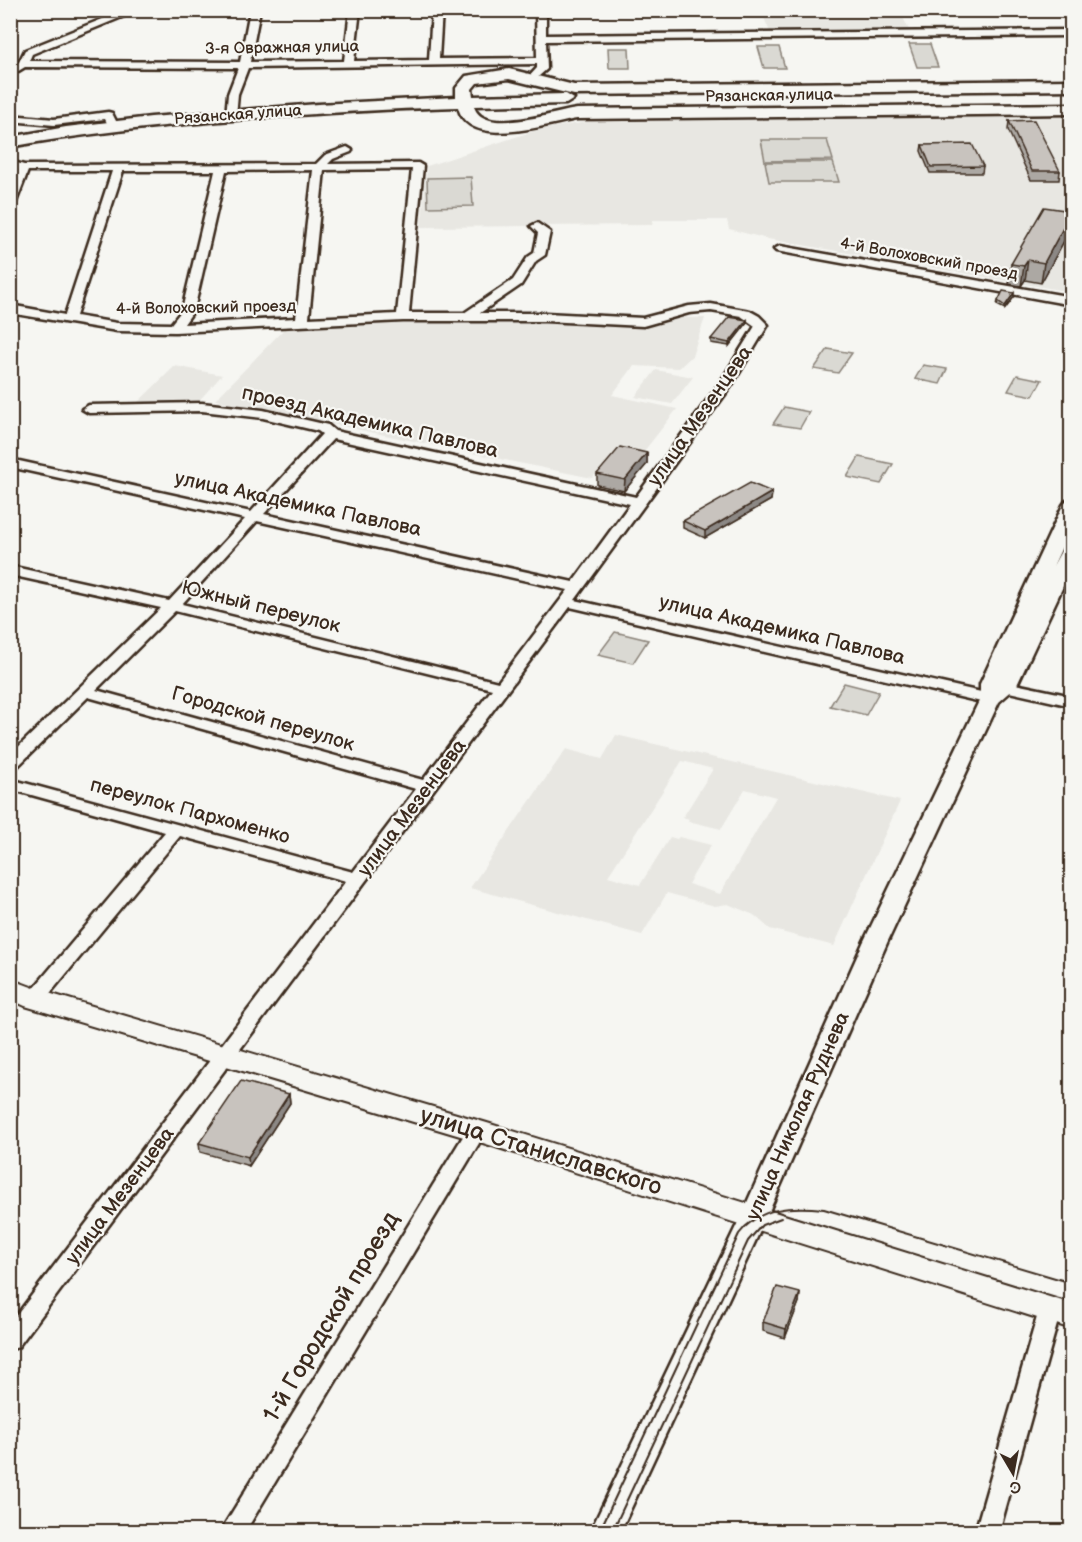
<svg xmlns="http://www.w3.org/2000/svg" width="1082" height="1542" viewBox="0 0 1082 1542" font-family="'Balsamiq Sans',sans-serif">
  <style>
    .built { fill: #e8e7e2; fill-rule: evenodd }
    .green { fill: #dad9d3; stroke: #8a8278; stroke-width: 1.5 }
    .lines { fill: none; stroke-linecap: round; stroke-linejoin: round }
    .minor-casing { stroke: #3b2a1e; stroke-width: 5 }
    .tertiary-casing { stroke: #3b2a1e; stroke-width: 5 }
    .secondary-casing { stroke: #3b2a1e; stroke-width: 4 }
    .primary-casing { stroke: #3b2a1e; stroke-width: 5 }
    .minor { fill: #f6f6f2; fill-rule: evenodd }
    .tertiary { fill: #f6f6f2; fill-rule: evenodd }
    .secondary { fill: #f6f6f2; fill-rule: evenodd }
    .primary { fill: #f6f6f2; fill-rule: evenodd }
    .tram { stroke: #3b2a1e; stroke-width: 2 }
    .wall { fill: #aca8a3; stroke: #3b2a1e; stroke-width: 1.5 }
    .shaded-wall { fill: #8c8885; stroke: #3b2a1e; stroke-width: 1.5 }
    .building { fill: #c8c3be; stroke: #3b2a1e; stroke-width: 1.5 }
    .labels { text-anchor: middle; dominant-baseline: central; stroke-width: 4.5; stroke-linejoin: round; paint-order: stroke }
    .far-street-label { font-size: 16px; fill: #3b2a1e; stroke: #f6f6f2 }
    .street-label { font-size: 20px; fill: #3b2a1e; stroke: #f6f6f2 }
    .near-street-label { font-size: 24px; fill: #3b2a1e; stroke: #f6f6f2 }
  </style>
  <rect width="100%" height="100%" fill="#f6f6f2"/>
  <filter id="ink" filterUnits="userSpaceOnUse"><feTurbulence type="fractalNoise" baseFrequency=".0167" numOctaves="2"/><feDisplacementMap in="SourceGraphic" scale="12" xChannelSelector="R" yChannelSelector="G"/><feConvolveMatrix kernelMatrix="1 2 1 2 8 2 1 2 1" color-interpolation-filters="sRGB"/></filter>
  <g filter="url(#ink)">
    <g class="built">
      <polygon points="761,11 900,11 910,32 770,32"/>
      <polygon points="1071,115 1071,292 768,239 729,229 727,220 653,220 652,225 421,227 427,166 540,129 594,121"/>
      <polygon points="548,315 705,318 692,356 679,368 634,366 612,395 677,409 641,455 616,450 592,478 215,400 287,326"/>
      <polygon points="175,366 222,375 196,404 134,406"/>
      <polygon points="656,370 693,377 672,404 635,397"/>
      <path d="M616,735L900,801L834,946L770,929L754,915L728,904L715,906L667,893L642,935L470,888L566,749L602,759ZM682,761L713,769L683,817L689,819L688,821L721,829L745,789L776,797L720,894L688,884L711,845L679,837L677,839L670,837L640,885L608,876Z"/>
    </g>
    <g class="green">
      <polygon points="909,44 930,44 938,67 917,67"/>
      <polygon points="758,47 779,47 785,68 764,68"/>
      <polygon points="608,48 629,48 630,68 609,68"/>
      <polygon points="761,140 827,140 833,160 765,161"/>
      <polygon points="765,162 833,162 839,182 769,182"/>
      <polygon points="471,177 473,206 428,207 427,178"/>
      <polygon points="828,349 852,353 838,373 814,369"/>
      <polygon points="923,365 947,369 940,384 915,379"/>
      <polygon points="1017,375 1042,380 1033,396 1008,391"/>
      <polygon points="784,407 809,412 800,428 773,424"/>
      <polygon points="859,457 893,464 881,484 847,477"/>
      <polygon points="615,632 648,640 633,663 598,655"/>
      <polygon points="844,683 879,692 866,715 830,706"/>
    </g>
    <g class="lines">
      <g class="minor-casing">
        <g id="minor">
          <polygon points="125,10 139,10 32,54 29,61 240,62 250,10 260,10 250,62 344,61 350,10 360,10 354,61 429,60 432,10 442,10 439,59 537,58 536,10 546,10 546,35 1072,30 1072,36 546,41 547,69 531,83 526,80 537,68 537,64 248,68 238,94 236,116 231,119 226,116 228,94 238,68 25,67 10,76 10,68 19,62 25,50"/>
          <polygon points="108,112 112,113 118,125 117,127 109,127 105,119 54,125 10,121 10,115 54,119"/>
          <path d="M347,147L352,150L351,152L333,159L328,164L418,163L423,166L409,313H464L513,280L528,257L534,253L538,233L531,226L537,223L550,232L545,255L536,261L521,285L480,313H545L643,318L689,306L711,304L750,311L759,316L768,325L732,385L575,600L990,694L998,699L990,704L570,607L18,1347L10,1350V1324L346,881L180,836L42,1003L35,1005L28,1003L26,999L28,995L165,832L10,789V779L353,872L416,789L88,697L16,768L10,770V755L161,608L10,575V566L169,601L245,519L10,467V459L251,512L322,434L318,431L263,418L202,411L89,413L82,409L89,405L202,403L263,410L328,425L335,431L636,497L721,381L755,326L741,316L711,311L689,313L643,326L545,321H403L175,332L117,331L10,313V305L65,315L112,171H28L16,202L10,205V187L18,170L10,168V161L24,165L316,164L325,155ZM412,169L397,314L309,318L324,170ZM313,170L296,318L184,324L194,310L226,171ZM123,171H215L182,310L171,324L117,323L76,316ZM333,439L630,504L573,582L264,514ZM257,521L568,590L498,682L182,604ZM175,611L492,689L423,780L96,690Z"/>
          <polygon points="780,246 1072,297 1072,305 776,251 774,249"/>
          <polygon points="1006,682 1072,696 1072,706 1000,690 998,687 1000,684"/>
          <polygon points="477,1123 484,1125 487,1130 245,1532 220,1532 470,1125"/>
          <polygon points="1050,1302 1058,1304 1061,1310 999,1532 975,1532 1039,1310 1042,1304"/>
        </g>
      </g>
      <g class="tertiary-casing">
        <polygon id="tertiary" points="1072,500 1072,526 1053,566 1066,542 1072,541 1072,567 1016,687 999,702 887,943 767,1216 620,1532 590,1532 741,1216 863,943 980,699 980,684 1063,505 1066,501"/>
      </g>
      <g class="secondary-casing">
        <polygon id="secondary" points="10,979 45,992 487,1123 1072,1304 1072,1329 467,1138 25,1006 10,999"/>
      </g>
      <g class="primary-casing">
        <path id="primary" d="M509,69L574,85L1072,80V90L574,95L509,79L477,83L472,89L473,96L566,94L574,99L566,104L474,106C482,137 554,112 577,109L1072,104V114L577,119C546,124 469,151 458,107C383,109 308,114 233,120C159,126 84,133 10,147V137L66,127L151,117L318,104L456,97V88L466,76Z"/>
      </g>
      <use href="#minor" class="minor"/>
      <use href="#tertiary" class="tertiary"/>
      <use href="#secondary" class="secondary"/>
      <use href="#primary" class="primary"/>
      <g class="tram">
        <path d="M599,1532L739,1234C760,1206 792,1206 824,1209L1072,1283"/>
        <polyline points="612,1532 748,1241 762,1225 781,1218"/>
      </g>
    </g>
    <g class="wall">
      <polygon points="1009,121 1060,171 1059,180 1031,180 1008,130"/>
      <polygon points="922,145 983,166 982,173 930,173 921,151"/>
      <polygon points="1070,230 1041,283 1025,280 1021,286 1009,284 1011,264"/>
      <polygon points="1014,297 1005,309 997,305 998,301"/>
      <polygon points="747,320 747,323 729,346 711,343 711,339"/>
      <polygon points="647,453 647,464 624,491 597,485 597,474"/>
      <polygon points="772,492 771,500 705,538 683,528 683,521"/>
      <polygon points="289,1094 290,1103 249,1166 200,1152 199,1143"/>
      <polygon points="800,1293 799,1302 785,1338 763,1331 763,1322"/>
    </g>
    <g class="shaded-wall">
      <polygon points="1071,213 1070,230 1041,283 1044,263"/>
      <polygon points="1028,260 1025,280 1021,286 1024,266"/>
      <polygon points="1014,293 1014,297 1005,309 1005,306"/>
      <polygon points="747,320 747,323 729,346 729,343"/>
      <polygon points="647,453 647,464 624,491 625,480"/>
      <polygon points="772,492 771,500 705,538 705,531"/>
      <polygon points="289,1094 290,1103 249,1166 248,1157"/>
      <polygon points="800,1293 799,1302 785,1338 786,1329"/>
    </g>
    <g class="building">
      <polygon points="1034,120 1060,171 1032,171 1009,121"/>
      <polygon points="972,144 983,166 931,167 922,145"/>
      <polygon points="1044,207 1071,211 1071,213 1044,263 1028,260 1024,266 1011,264"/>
      <polygon points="1003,291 1014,293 1005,306 998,301"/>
      <polygon points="729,317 747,320 729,343 711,339"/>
      <polygon points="620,447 647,453 625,480 597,474"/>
      <polygon points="750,483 772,492 705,531 683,521"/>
      <polygon points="241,1081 289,1094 248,1157 199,1143"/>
      <polygon points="777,1287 800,1293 786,1329 763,1322"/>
    </g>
  </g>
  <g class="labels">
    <g class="far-street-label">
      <text transform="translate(282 48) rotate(-1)">3-я Овражная улица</text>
      <text transform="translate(769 96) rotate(-1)">Рязанская улица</text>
      <text transform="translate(238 115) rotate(-4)">Рязанская улица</text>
      <text transform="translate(929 259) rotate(10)">4-й Волоховский проезд</text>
      <text transform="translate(206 308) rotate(-1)">4-й Волоховский проезд</text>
    </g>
    <g class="street-label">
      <text transform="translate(700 416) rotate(-55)">улица Мезенцева</text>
      <text transform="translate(370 422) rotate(13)">проезд Академика Павлова</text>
      <text transform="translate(298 504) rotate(12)">улица Академика Павлова</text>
      <text transform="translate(261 607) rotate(14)">Южный переулок</text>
      <text transform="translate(782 630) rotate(13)">улица Академика Павлова</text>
      <text transform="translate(263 719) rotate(16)">Городской переулок</text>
      <text transform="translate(412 808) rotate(-53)">улица Мезенцева</text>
      <text transform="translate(190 811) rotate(15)">переулок Пархоменко</text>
      <text transform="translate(798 1116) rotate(-66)">улица Николая Руднева</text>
      <text transform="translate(120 1196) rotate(-53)">улица Мезенцева</text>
    </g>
    <g class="near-street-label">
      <text transform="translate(541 1151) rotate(17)">улица Станиславского</text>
      <text transform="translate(331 1317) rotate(-59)">1-й Городской проезд</text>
    </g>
  </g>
  <rect width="1082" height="1542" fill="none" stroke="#f6f6f2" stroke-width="36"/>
  <rect x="18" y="18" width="1046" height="1506" fill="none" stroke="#3b2a1e" stroke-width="2" filter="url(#ink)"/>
  <g transform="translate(1013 1473) rotate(170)" stroke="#f6f6f2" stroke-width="4.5" paint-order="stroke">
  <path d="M0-4.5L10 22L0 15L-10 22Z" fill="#3b2a1e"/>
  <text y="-9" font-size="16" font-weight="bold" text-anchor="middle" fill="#3b2a1e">С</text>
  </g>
</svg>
